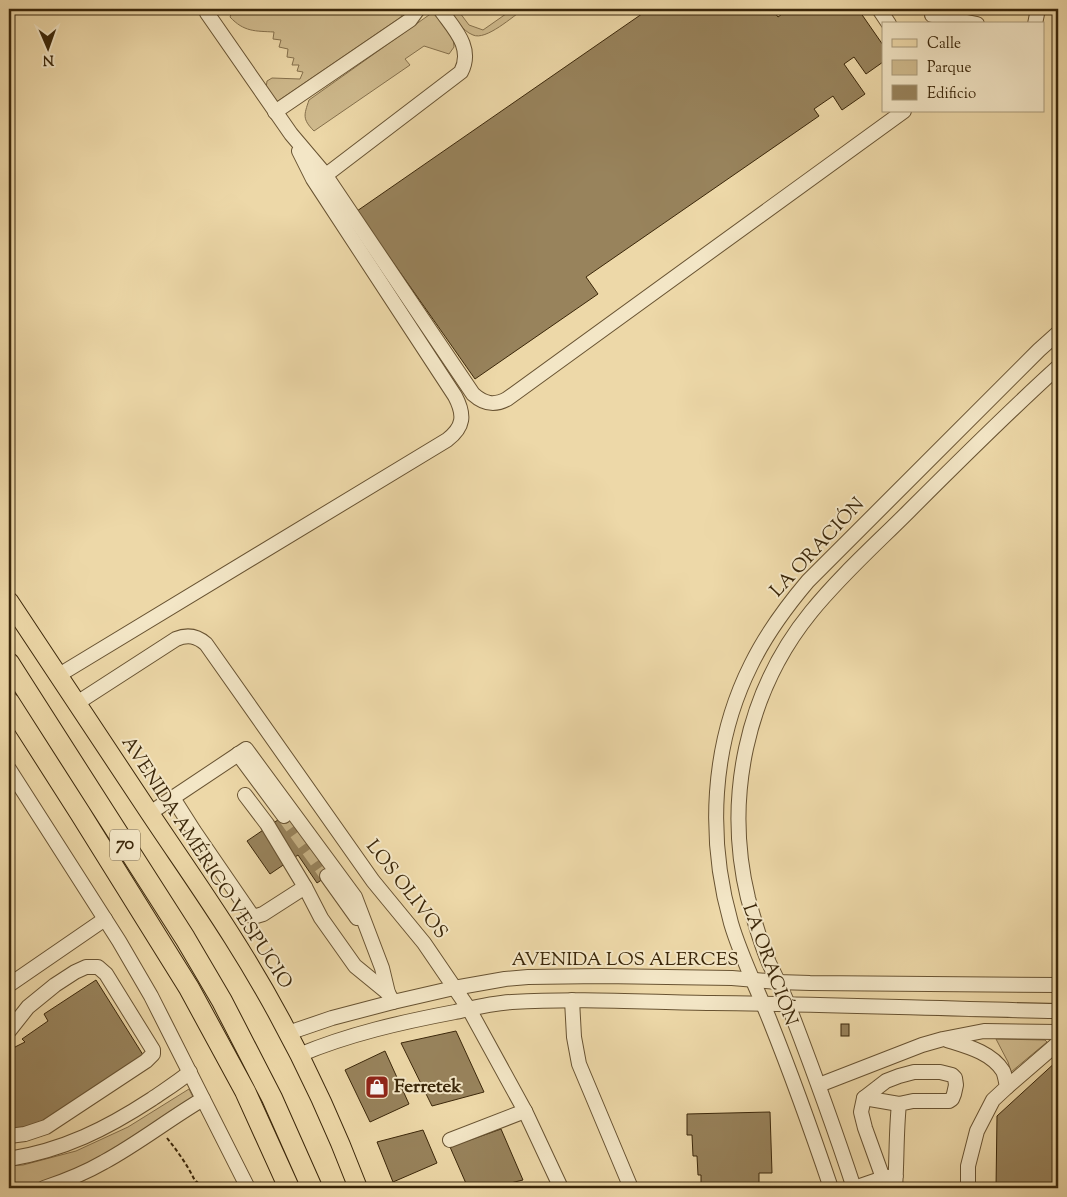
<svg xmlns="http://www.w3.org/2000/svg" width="1067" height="1197" viewBox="0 0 1067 1197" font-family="'Sorts Mill Goudy',serif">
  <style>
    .green { fill: #cfba8d; stroke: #85704c }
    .building { fill: #98835c; stroke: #3b270a }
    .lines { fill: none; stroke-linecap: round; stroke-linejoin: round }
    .minor-tunnel { stroke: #c9b588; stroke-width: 14; stroke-dasharray: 14 7; stroke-linecap: butt }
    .minor-casing { stroke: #685332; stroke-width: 16 }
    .major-casing { stroke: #3b270a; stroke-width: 20 }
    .highway-casing { stroke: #3b270a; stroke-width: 22 }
    .path { stroke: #3b270a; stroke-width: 2; stroke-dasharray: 4 2.5; stroke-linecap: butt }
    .minor { stroke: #f3e6c6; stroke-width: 14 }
    .major { stroke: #edd8a8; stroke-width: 18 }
    .highway { stroke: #edd8a8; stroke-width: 20 }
    .labels { text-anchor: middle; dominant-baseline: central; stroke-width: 4; stroke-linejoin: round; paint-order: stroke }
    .shield { fill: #f3e6c6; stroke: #726042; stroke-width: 1 }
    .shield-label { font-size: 18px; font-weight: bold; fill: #3b270a }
    .street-label { font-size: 19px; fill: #3b270a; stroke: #f3e6c6 }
    .poi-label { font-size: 19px; font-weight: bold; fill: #3b270a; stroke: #f3e6c6; text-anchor: start }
  </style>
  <rect width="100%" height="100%" fill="#edd8a8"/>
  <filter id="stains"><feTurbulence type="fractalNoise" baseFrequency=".004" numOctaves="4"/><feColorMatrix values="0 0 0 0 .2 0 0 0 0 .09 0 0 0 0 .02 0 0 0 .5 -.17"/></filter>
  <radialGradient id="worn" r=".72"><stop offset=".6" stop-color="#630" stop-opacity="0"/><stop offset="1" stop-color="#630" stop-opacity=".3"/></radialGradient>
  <g class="green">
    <path d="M233,9H406L401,17L275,103L266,88L267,81L272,78L300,79L303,72L297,71L299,65H292L294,58L287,57L288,49L279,47L281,40L273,39L274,32C255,31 244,32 230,17Z"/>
    <path d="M449,9H457L469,25L483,30L513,9H524C513,16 486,41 473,35C462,31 456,18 449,9Z"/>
    <path d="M436,10L453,35L454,47L449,54L424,46L405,59L410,65L314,131C302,119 304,115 309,100Z"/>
    <polygon points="996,1039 1045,1040 1047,1042 1011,1072 1008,1062"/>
    <path d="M189,1089L194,1099C144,1130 89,1172 32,1188C25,1189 16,1188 9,1188V1166L23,1165L76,1151L128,1127Z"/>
  </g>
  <g class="building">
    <polygon points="649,9 772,9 778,17 789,9 823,9 825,12 830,9 858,9 883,45 883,62 866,74 854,57 844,64 865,94 842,110 833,96 814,109 819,116 586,277 598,294 475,379 357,211"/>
    <polygon points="297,807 338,869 317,883 298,855 270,874 247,841"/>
    <polygon points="96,980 145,1058 34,1128 9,1133 9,1058 15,1047 25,1042 22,1039 48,1021 44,1014"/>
    <rect x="841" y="1024" width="8" height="12"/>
    <polygon points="456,1031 484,1092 432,1106 401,1043"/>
    <polygon points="385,1051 409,1104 370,1122 345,1070"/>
    <polygon points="1058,1060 1058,1188 996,1188 997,1116"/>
    <polygon points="770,1112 772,1173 759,1173 759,1183 701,1185 701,1175 698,1175 697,1156 693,1156 692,1135 687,1135 687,1114"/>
    <polygon points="501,1129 523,1180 490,1188 468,1188 450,1147"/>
    <polygon points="423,1130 437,1163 393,1182 377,1142"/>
  </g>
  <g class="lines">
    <polyline class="minor-tunnel" points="284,816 327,876"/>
    <g class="minor-casing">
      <g id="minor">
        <path d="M206,9L207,13L291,134L324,173L473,394C484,404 494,406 507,399L904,111"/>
        <polyline points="879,9 889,24"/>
        <polyline points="932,15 977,24"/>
        <polyline points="1035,24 1038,9"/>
        <polyline points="275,112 410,20 418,9"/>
        <path d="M326,175L461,72C474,47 453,28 440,9"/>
        <path d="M59,675L447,440C464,427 465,415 455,396L313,179L299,151"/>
        <path d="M77,703L176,639C188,634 197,636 206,644L373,881L424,943L469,1009L525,1111L561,1188"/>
        <polyline points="238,754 284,816"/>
        <polyline points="9,769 119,941 151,996 248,1188"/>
        <polyline points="245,795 267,824 305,887 321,918 355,966 388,993"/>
        <polyline points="173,798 194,831 253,917 263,914 305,887"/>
        <polyline points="150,813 246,749 355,897 382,968 388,993 393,1002"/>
        <polyline points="327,876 357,918"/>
        <polyline points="9,985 105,919"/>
        <polyline points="572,1000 574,1037 579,1064 631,1188"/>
        <polyline points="9,1031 28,1007 55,985 75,972 86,967 98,967 106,974 153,1050 153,1054 146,1061 46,1127 25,1134 9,1136"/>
        <polyline points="288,1033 332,1018 393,1002 454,988 505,979 528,977 602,976 732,978 778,982 810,983 1058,985"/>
        <path d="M947,1040C966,1046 991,1052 1003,1071C1005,1075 1006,1082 1007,1087L993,1100L977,1131L968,1166V1188"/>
        <path d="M299,1055C349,1034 402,1022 455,1012C473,1008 492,1003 512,1002C578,998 645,1002 712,1003C827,1004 943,1009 1058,1011"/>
        <polyline points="819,1085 922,1045 943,1039 984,1031 1058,1032"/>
        <polyline points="1007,1087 1058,1043"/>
        <polyline points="864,1098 899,1104"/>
        <polyline points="450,1140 525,1111"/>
        <path d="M9,1159C64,1150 106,1129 152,1099C165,1090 178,1082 190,1072"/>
        <path d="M44,1188C65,1181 85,1173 104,1162C139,1143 169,1119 203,1099"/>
        <path d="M831,1188C812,1132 792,1076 770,1021C757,988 741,957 731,923C707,838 711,745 751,665C766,634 786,607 808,581L1039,350L1058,333"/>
        <path d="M854,1188C834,1127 812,1067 789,1007C783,992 776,977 769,963C760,942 754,920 748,898C724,799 746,692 811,612C841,575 876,544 909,511C958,462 1007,413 1058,367"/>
        <polyline points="854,1188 883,1178"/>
        <path d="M895,1188C897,1160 896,1132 899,1104L913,1101H949L952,1099L954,1094L956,1085L955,1078L952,1075L940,1072H914L899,1076L886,1081L864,1098L861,1112L865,1128L883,1178L896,1176"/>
      </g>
    </g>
    <g class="major-casing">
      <path id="major" d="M9,601C56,671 102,742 149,812C177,854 206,895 233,938C283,1017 325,1101 358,1188"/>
    </g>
    <g class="highway-casing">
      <g id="highway">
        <polyline points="9,663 185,938 222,1001 272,1098 312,1188"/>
        <polyline points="9,702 80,813 189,988 245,1091 289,1188"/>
      </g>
    </g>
    <g class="path">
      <path d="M167,1138C179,1153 191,1170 198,1188"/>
      <polyline points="196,1181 203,1188"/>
    </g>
    <use href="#minor" class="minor"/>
    <use href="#major" class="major"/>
    <use href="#highway" class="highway"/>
  </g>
  <defs>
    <g id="shop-square" transform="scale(1.25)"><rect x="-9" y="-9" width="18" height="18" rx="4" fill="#8f2418" stroke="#f3e6c6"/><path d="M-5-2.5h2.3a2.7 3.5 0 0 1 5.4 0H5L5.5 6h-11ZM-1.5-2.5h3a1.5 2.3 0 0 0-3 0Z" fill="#fff"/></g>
  </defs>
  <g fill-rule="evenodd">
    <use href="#shop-square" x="377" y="1087"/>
  </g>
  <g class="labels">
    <rect class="shield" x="110" y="829.5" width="30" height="31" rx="4"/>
    <g class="shield-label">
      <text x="125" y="845">70</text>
    </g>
    <g class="street-label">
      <text transform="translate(818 548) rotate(-47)">LA ORACIÓN</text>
      <text transform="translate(206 863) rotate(57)">AVENIDA AMÉRICO VESPUCIO</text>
      <text transform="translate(406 890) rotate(52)">LOS OLIVOS</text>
      <text x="625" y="960">AVENIDA LOS ALERCES</text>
      <text transform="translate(769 965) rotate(70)">LA ORACIÓN</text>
    </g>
    <g class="poi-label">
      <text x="394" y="1087">Ferretek</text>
    </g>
  </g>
  <rect width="1067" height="1197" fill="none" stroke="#edd8a8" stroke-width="30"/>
  <rect x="10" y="10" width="1047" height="1177" fill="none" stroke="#3b270a" stroke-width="2.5"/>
  <rect x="15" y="15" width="1037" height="1167" fill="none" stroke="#3b270a"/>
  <rect x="882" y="22" width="162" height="90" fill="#f3e6c6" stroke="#a99a7b"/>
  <rect x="892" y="39" width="25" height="8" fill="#edd8a8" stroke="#a99a7b"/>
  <text x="927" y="48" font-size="15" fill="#3b270a">Calle</text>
  <rect x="892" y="60" width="25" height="15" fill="#cfba8d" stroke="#a99a7b"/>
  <text x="927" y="72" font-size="15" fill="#3b270a">Parque</text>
  <rect x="892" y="85" width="25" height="15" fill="#98835c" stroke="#a99a7b"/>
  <text x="927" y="98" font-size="15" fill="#3b270a">Edificio</text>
  <g transform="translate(48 48) rotate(178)" stroke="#f3e6c6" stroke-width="4" paint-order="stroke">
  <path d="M0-4L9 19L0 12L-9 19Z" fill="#3b270a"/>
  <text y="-8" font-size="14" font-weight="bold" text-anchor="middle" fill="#3b270a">N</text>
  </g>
  <rect width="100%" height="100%" filter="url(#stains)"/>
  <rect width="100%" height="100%" fill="url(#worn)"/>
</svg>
